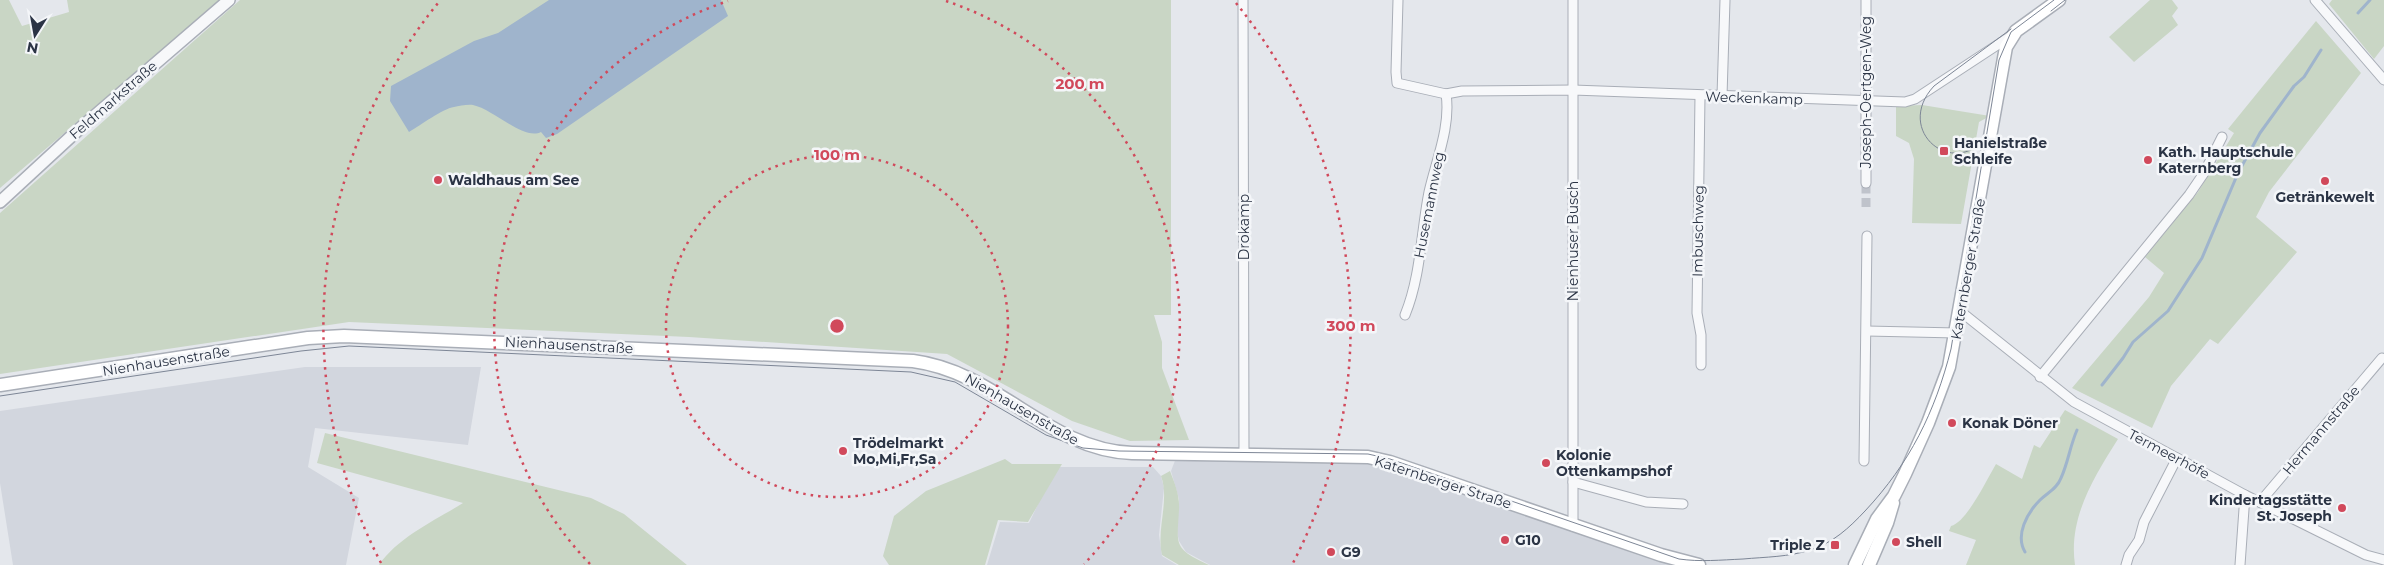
<svg xmlns="http://www.w3.org/2000/svg" width="2384" height="565" viewBox="0 0 2384 565" font-family="Montserrat,sans-serif">
  <style>
    .built { fill: #d2d6de }
    .green { fill: #c9d6c5 }
    .water { fill: #9fb4cc }
    .lines { fill: none; stroke-linecap: round; stroke-linejoin: round }
    .stream { stroke: #9fb4cc; stroke-width: 3 }
    .minor-tunnel { stroke: #bfc3cb; stroke-width: 9; stroke-dasharray: 9 4.5; stroke-linecap: butt }
    .minor-casing { stroke: #a9aeb7; stroke-width: 11 }
    .tertiary-casing { stroke: #a9aeb7; stroke-width: 14 }
    .secondary-casing { stroke: #a9aeb7; stroke-width: 15 }
    .minor { stroke: #f7f8fa; stroke-width: 9 }
    .tertiary { stroke: #f7f8fa; stroke-width: 11 }
    .secondary { stroke: #fff; stroke-width: 12 }
    .tram { stroke: #7d8696; stroke-width: 1 }
    .ring { fill: none; stroke: #d1495b; stroke-width: 2.5; stroke-dasharray: 2.5 5 }
    .poi-dot { fill: #d1495b; stroke: #f4f6f9; stroke-width: 2 }
    .labels { text-anchor: middle; dominant-baseline: central; stroke-width: 5; stroke-linejoin: round; paint-order: stroke }
    .street-label { font-size: 14px; fill: #2b3445; stroke: #f4f6f9 }
    .poi-label { font-size: 14px; font-weight: bold; fill: #2b3445; stroke: #f4f6f9; text-anchor: start }
    .centre { fill: #d1495b; stroke: #f4f6f9; stroke-width: 2.5 }
    .ring-label { font-size: 15px; text-anchor: middle; font-weight: bold; fill: #d1495b; stroke: #f4f6f9; stroke-width: 5; stroke-linejoin: round; paint-order: stroke }
  </style>
  <rect width="100%" height="100%" fill="#e4e7ec"/>
  <g class="built">
    <polygon points="305,367 481,367 468,445 315,428 308,467 359,498 346,565 13,565 0,483 0,411"/>
    <polygon points="1176,458 1368,462 1389,467 1695,565 1210,565 1186,552 1179,541 1177,532 1179,499 1171,471"/>
    <polygon points="1056,467 1153,467 1161,476 1164,488 1159,535 1162,556 1177,565 987,565 1000,522 1029,523"/>
  </g>
  <g class="green">
    <polygon points="0,0 9,0 22,26 69,12 67,0 220,0 0,188"/>
    <polygon points="240,0 1171,0 1171,315 1154,315 1162,342 1162,368 1189,440 1130,441 1072,421 947,354 689,337 349,322 0,374 0,213"/>
    <polygon points="2150,0 2172,0 2178,8 2172,16 2178,25 2134,62 2109,37"/>
    <polygon points="2332,0 2384,0 2384,46 2374,59 2329,4"/>
    <polygon points="2316,21 2361,73 2269,192 2256,217 2297,252 2218,344 2210,339 2171,386 2152,428 2072,388 2149,297 2164,273 2145,257 2198,192 2234,133 2228,129"/>
    <polygon points="1922,105 1990,116 1979,122 1961,224 1912,223 1914,159 1909,143 1896,136 1896,106"/>
    <path d="M2065,410L2118,439C2094,477 2068,518 2075,565H1966L1976,540L1949,531L1951,526C1967,522 1987,479 1996,464L2022,479L2034,445L2040,448Z"/>
    <path d="M325,433L591,498L624,514L687,565H379C398,537 436,520 463,503L317,463Z"/>
    <polygon points="1005,459 1012,464 1062,464 1028,522 998,520 985,565 889,565 883,556 894,516 926,491"/>
    <path d="M1170,471C1175,484 1180,496 1179,510C1177,546 1173,548 1209,565H1179L1162,555C1156,529 1170,501 1161,476Z"/>
  </g>
  <path class="water" d="M549,0H721L728,16L557,134L546,138L541,132C524,141 493,109 473,105C468,104 459,106 454,107C442,109 421,125 409,132L390,101L391,86L474,41L498,33Z"/>
  <g class="lines">
    <g class="stream">
      <polyline points="2358,13 2370,0"/>
      <polyline points="2102,385 2123,358 2133,342 2168,311 2202,258 2238,173 2260,133 2294,86 2304,77 2321,50"/>
      <path d="M2025,552C2015,535 2027,513 2040,500C2047,493 2057,489 2061,478C2068,463 2070,446 2077,430"/>
    </g>
    <polyline class="minor-tunnel" points="1866,207 1866,183"/>
    <g class="minor-casing">
      <g id="minor">
        <polyline points="1243,0 1244,455"/>
        <polyline points="1398,0 1396,72 1397,83 1446,94 1462,91 1573,90 1905,102 1915,99 2011,36"/>
        <polyline points="1573,0 1573,526"/>
        <polyline points="2315,0 2384,80"/>
        <polyline points="1700,96 1697,313 1701,335 1701,365"/>
        <polyline points="1722,96 1725,0"/>
        <polyline points="1866,183 1866,0"/>
        <polyline points="1960,311 2074,402 2245,495 2366,555 2384,560"/>
        <path d="M1405,315C1421,276 1421,232 1429,192C1436,161 1451,126 1446,94"/>
        <polyline points="1867,331 1957,333"/>
        <polyline points="2040,377 2189,195 2204,173 2222,137"/>
        <polyline points="1864,461 1867,236"/>
        <polyline points="1573,482 1646,502 1683,504"/>
        <polyline points="2260,502 2382,358"/>
        <polyline points="2126,565 2129,555 2139,540 2144,522 2177,458"/>
        <polyline points="2240,565 2245,495"/>
      </g>
    </g>
    <g class="tertiary-casing">
      <polyline id="tertiary" points="0,202 77,131 229,0"/>
    </g>
    <g class="secondary-casing">
      <g id="secondary">
        <path d="M0,385L308,338L344,336L913,361C998,372 1048,450 1132,453L1368,457L1390,462L1661,555L1699,565"/>
        <polyline points="1855,565 1877,519 1894,496 1905,474 1928,423 1949,367 2006,47 2016,31 2059,0"/>
        <polyline points="1869,565 1887,523 1893,503"/>
      </g>
    </g>
    <use href="#minor" class="minor"/>
    <use href="#tertiary" class="tertiary"/>
    <use href="#secondary" class="secondary"/>
    <g class="tram">
      <polyline points="2051,11 2065,0"/>
      <path d="M1987,138C1950,179 1894,129 1934,86L2011,29"/>
      <path d="M0,396L301,351L349,346L911,372L955,382L1046,435L1083,448L1119,451L1368,454L1390,459L1679,559C1700,562 1721,560 1743,559C1765,557 1789,557 1810,550C1833,543 1849,528 1865,511C1910,463 1935,412 1951,349L1999,60L2011,32L2054,0"/>
    </g>
  </g>
  <g class="ring">
    <circle cx="837" cy="326" r="171"/>
    <path d="M590 564A343 343 0 0 1 728 1M946 1A343 343 0 0 1 1084 564"/>
    <path d="M381 563A514 514 0 0 1 438 3M1236 3A514 514 0 0 1 1293 563"/>
  </g>
  <g class="poi-dot">
    <rect x="1939" y="146" width="10" height="10" rx="2.5"/>
    <circle cx="2148" cy="160" r="5"/>
    <circle cx="438" cy="180" r="5"/>
    <circle cx="2325" cy="181" r="5"/>
    <circle cx="1952" cy="423" r="5"/>
    <circle cx="843" cy="451" r="5"/>
    <circle cx="1546" cy="463" r="5"/>
    <circle cx="2342" cy="508" r="5"/>
    <circle cx="1505" cy="540" r="5"/>
    <circle cx="1896" cy="542" r="5"/>
    <rect x="1830" y="540" width="10" height="10" rx="2.5"/>
    <circle cx="1331" cy="552" r="5"/>
  </g>
  <g class="labels">
    <g class="street-label">
      <text transform="translate(1866 92) rotate(-90)">Joseph-Oertgen-Weg</text>
      <text transform="translate(1754 98) rotate(2)">Weckenkamp</text>
      <text transform="translate(113 100) rotate(-41)">Feldmarkstraße</text>
      <text transform="translate(1429 205) rotate(-79)">Husemannweg</text>
      <text transform="translate(1244 227) rotate(-90)">Drokamp</text>
      <text transform="translate(1698 231) rotate(-89)">Imbuschweg</text>
      <text transform="translate(1573 241) rotate(-90)">Nienhuser Busch</text>
      <text transform="translate(1968 269) rotate(-80)">Katernberger Straße</text>
      <text transform="translate(569 345) rotate(3)">Nienhausenstraße</text>
      <text transform="translate(166 361) rotate(-9)">Nienhausenstraße</text>
      <text transform="translate(1022 409) rotate(30)">Nienhausenstraße</text>
      <text transform="translate(2321 430) rotate(-50)">Hermannstraße</text>
      <text transform="translate(2169 454) rotate(28)">Termeerhöfe</text>
      <text transform="translate(1443 482) rotate(18)">Katernberger Straße</text>
    </g>
    <g class="poi-label">
      <text x="1954" y="143">Hanielstraße<tspan x="1954" dy="16">Schleife</tspan></text>
      <text x="2158" y="152">Kath. Hauptschule<tspan x="2158" dy="16">Katernberg</tspan></text>
      <text x="448" y="180">Waldhaus am See</text>
      <text x="2325" y="197" text-anchor="middle">Getränkewelt</text>
      <text x="1962" y="423">Konak Döner</text>
      <text x="853" y="443">Trödelmarkt<tspan x="853" dy="16">Mo,Mi,Fr,Sa</tspan></text>
      <text x="1556" y="455">Kolonie<tspan x="1556" dy="16">Ottenkampshof</tspan></text>
      <text x="2332" y="500" text-anchor="end">Kindertagsstätte<tspan x="2332" dy="16">St. Joseph</tspan></text>
      <text x="1515" y="540">G10</text>
      <text x="1906" y="542">Shell</text>
      <text x="1825" y="545" text-anchor="end">Triple Z</text>
      <text x="1341" y="552">G9</text>
    </g>
  </g>
  <circle cx="837" cy="326" r="8" class="centre"/>
  <g class="ring-label">
    <text x="1080" y="89">200 m</text>
    <text x="837" y="160">100 m</text>
    <text x="1351" y="331">300 m</text>
  </g>
  <g transform="translate(35 35) rotate(191)" stroke="#f4f6f9" stroke-width="4" paint-order="stroke">
  <path d="M0-4L9 19L0 12L-9 19Z" fill="#2b3445"/>
  <text y="-8" font-size="14" font-weight="bold" text-anchor="middle" fill="#2b3445">N</text>
  </g>
</svg>
